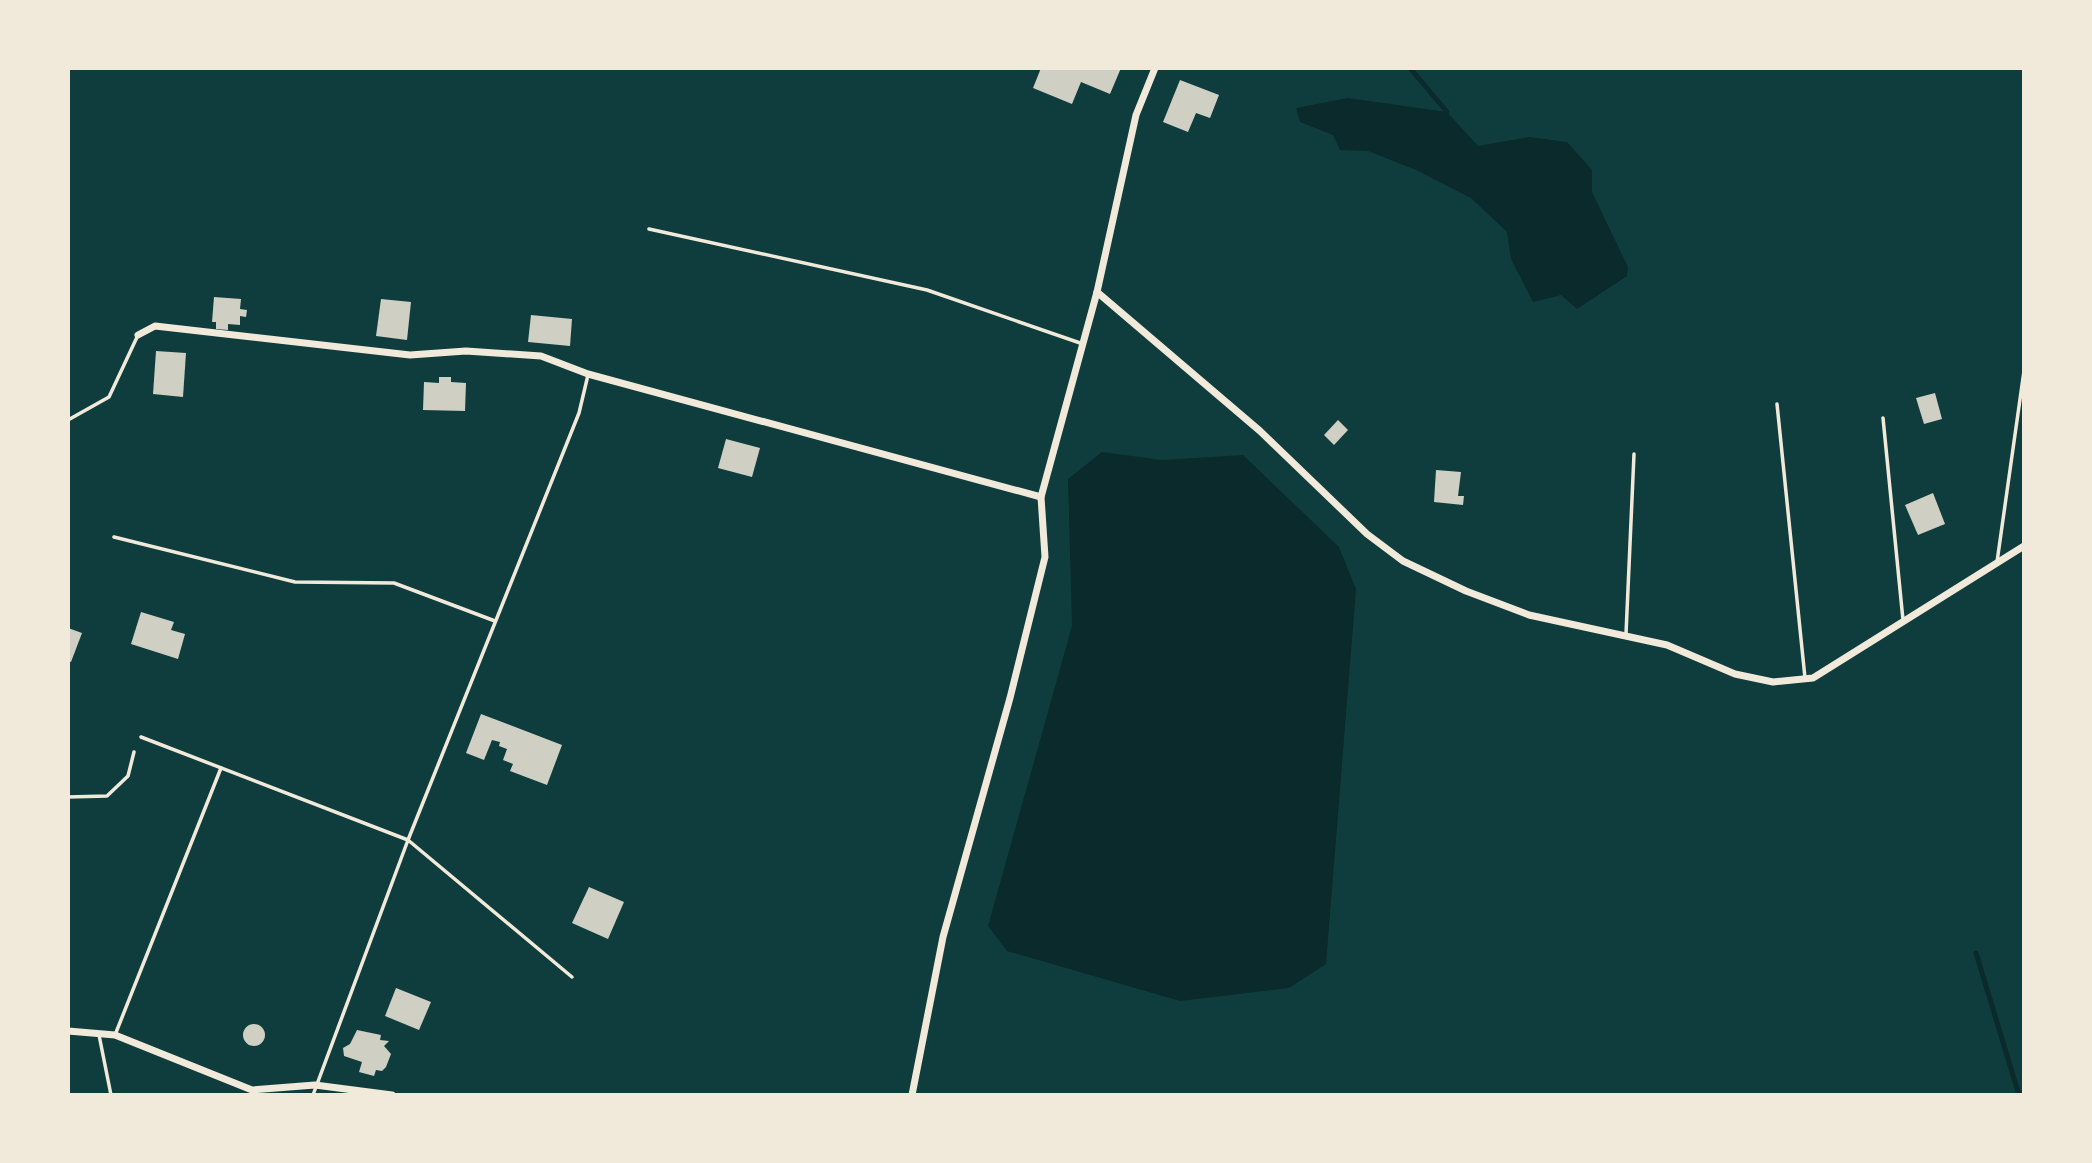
<svg xmlns="http://www.w3.org/2000/svg" width="2092" height="1163" viewBox="0 0 2092 1163" font-family="'Exo 2',sans-serif">
  <style>
    .water { fill: #0a2a2b }
    .lines { fill: none; stroke-linecap: round; stroke-linejoin: round }
    .stream { stroke: #0a2a2b; stroke-width: 5 }
    .building { fill: #cfcfc3 }
    .path { stroke: #f1e9da; stroke-width: 3.5 }
    .service { stroke: #f1e9da; stroke-width: 3.5 }
    .minor { stroke: #f1e9da; stroke-width: 7 }
  </style>
  <rect width="100%" height="100%" fill="#0f3d3e"/>
  <g class="water">
    <polygon points="1348,98 1447,112 1478,146 1529,137 1567,142 1592,170 1592,192 1628,267 1627,276 1577,309 1561,295 1533,302 1511,259 1507,232 1471,198 1416,170 1368,151 1340,150 1333,135 1300,122 1296,108"/>
    <polygon points="1102,452 1162,460 1243,455 1339,547 1356,589 1326,964 1289,988 1180,1001 1007,951 988,926 1072,626 1068,479"/>
  </g>
  <g class="lines">
    <g class="stream">
      <polyline points="1410,68 1447,112"/>
      <polyline points="1976,953 2019,1095"/>
    </g>
  </g>
  <g class="building">
    <polygon points="1041,68 1121,68 1110,94 1081,82 1072,104 1033,88"/>
    <polygon points="1180,80 1219,95 1210,118 1196,113 1188,132 1163,122"/>
    <polygon points="214,297 241,299 240,309 247,310 246,317 240,316 240,325 228,324 228,330 216,329 216,322 212,322"/>
    <polygon points="381,299 411,302 407,340 376,336"/>
    <polygon points="531,315 572,319 570,346 528,342"/>
    <polygon points="156,351 186,353 183,397 153,394"/>
    <polygon points="439,377 451,377 451,382 466,383 465,411 423,410 424,382 439,383"/>
    <polygon points="1935,393 1942,419 1924,424 1916,398"/>
    <polygon points="1338,420 1348,430 1334,445 1324,435"/>
    <polygon points="726,439 760,448 752,477 718,468"/>
    <polygon points="1436,470 1461,472 1458,496 1464,496 1463,505 1434,502"/>
    <polygon points="1933,493 1945,524 1918,535 1905,505"/>
    <polygon points="141,612 174,622 171,630 185,634 178,659 131,644"/>
    <polygon points="68,628 82,633 71,662 68,661"/>
    <polygon points="481,714 562,745 547,785 510,771 513,764 503,760 507,749 499,746 500,742 492,740 484,760 466,753"/>
    <polygon points="589,887 624,902 608,939 572,923"/>
    <polygon points="396,988 431,1002 419,1030 385,1016"/>
    <circle cx="254" cy="1035" r="11"/>
    <polygon points="357,1030 381,1035 380,1040 389,1041 384,1046 391,1054 386,1067 382,1071 376,1070 374,1076 359,1072 362,1062 344,1056 343,1048 350,1044"/>
  </g>
  <g class="lines">
    <polyline class="path" points="68,797 107,796 128,776 134,752"/>
    <g class="service">
      <polyline points="649,229 927,290 1083,344"/>
      <polyline points="1777,404 1805,678"/>
      <polyline points="1883,418 1903,620"/>
      <polyline points="68,420 109,397 138,335"/>
      <polyline points="114,537 295,582 394,583 495,621"/>
      <polyline points="1997,562 2024,371"/>
      <polyline points="1626,634 1634,454"/>
      <polyline points="141,737 408,840 572,977"/>
      <polyline points="99,1035 111,1095"/>
      <polyline points="115,1035 221,768"/>
      <polyline points="313,1095 408,840 579,413 588,375"/>
    </g>
    <g class="minor">
      <polyline points="1097,292 1260,431 1367,534 1403,561 1466,591 1529,615 1667,645 1735,674 1773,682 1813,678 2024,546"/>
      <polyline points="138,335 155,326 410,355 466,351 541,356 588,374 1041,497"/>
      <polyline points="68,1031 115,1035 252,1090 315,1085 392,1095"/>
      <polyline points="912,1095 943,937 1010,698 1045,557 1041,497 1097,292 1136,115 1155,68"/>
    </g>
  </g>
  <rect width="2092" height="1163" fill="none" stroke="#f1e9da" stroke-width="140"/>
</svg>
